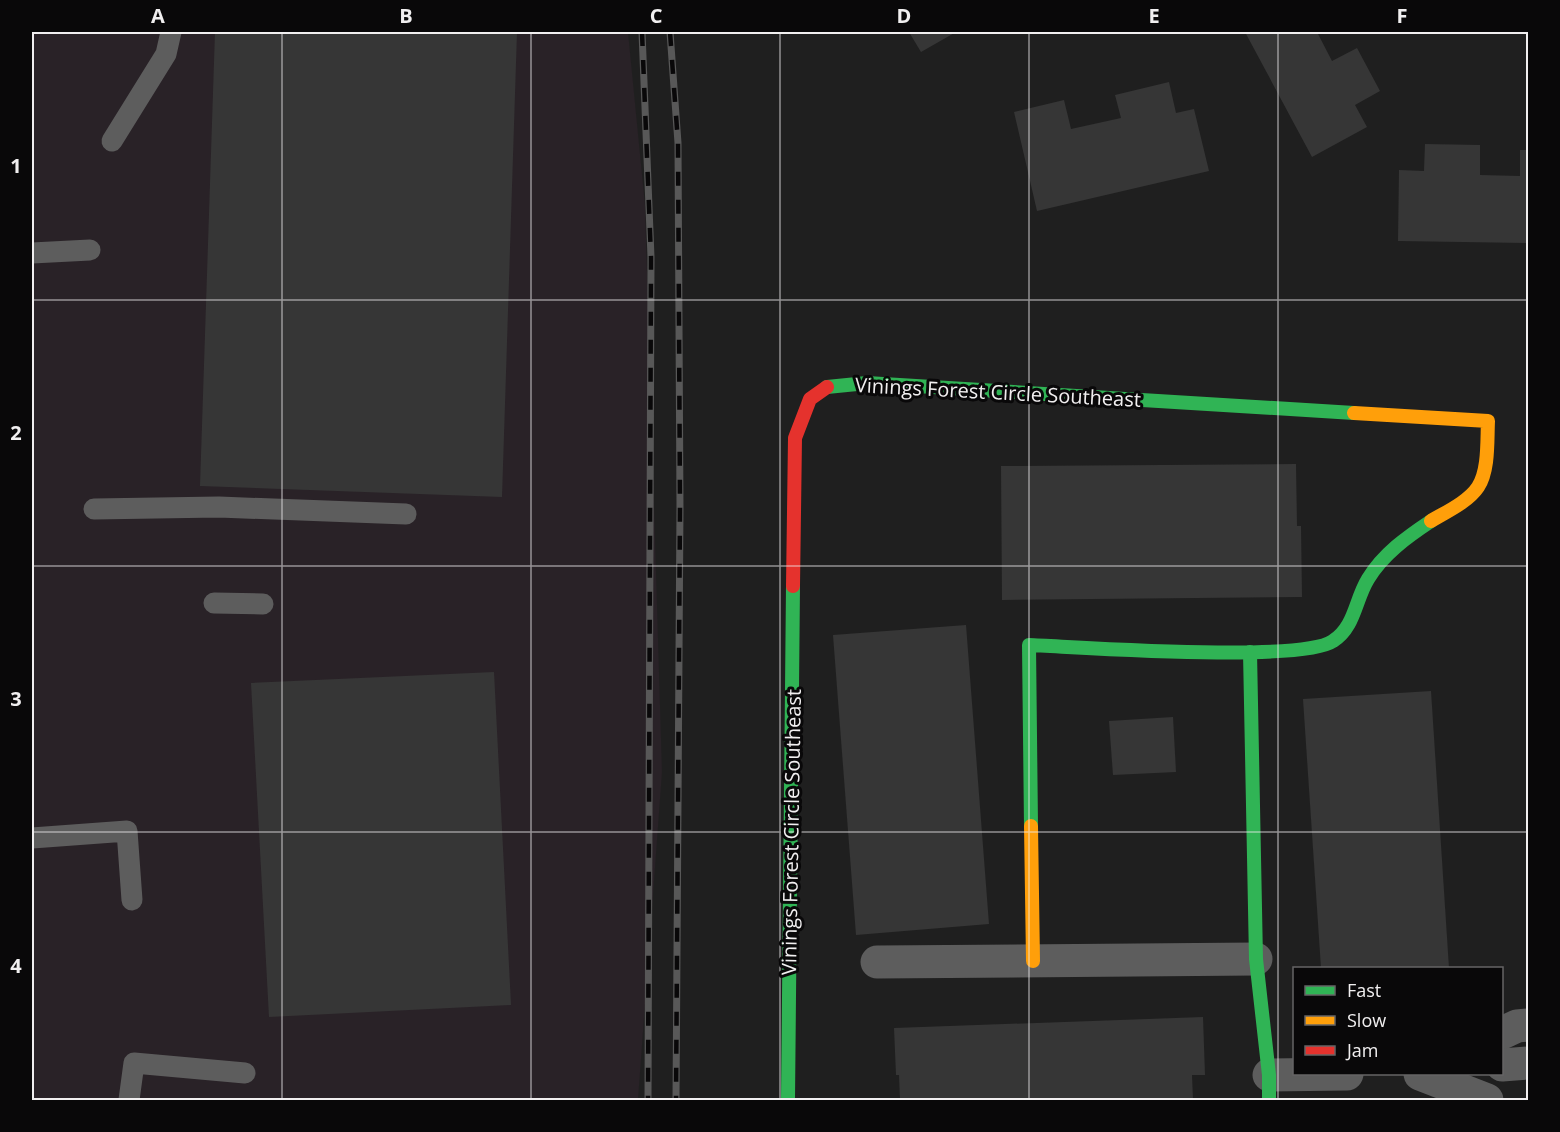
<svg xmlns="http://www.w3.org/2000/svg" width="1560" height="1132" viewBox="0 0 1560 1132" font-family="'Open Sans',sans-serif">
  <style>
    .built { fill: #292227 }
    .building { fill: #363636 }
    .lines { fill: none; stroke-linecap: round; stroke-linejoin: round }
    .lane { stroke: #5d5d5d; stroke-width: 21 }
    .street { stroke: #5d5d5d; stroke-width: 33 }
    .fast { stroke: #30b455; stroke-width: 14 }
    .slow { stroke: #ff9f0a; stroke-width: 14 }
    .jam { stroke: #e5322d; stroke-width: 14 }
    .rail-casing { stroke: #585858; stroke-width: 7 }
    .rail { stroke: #090809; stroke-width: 4.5; stroke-dasharray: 14; stroke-linecap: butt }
    .grid { fill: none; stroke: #f1eff0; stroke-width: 1.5; stroke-opacity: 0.55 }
    .labels { text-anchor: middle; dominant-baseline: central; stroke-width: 6; stroke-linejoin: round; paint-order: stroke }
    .street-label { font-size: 20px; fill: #f1eff0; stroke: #090809 }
    .neatline { fill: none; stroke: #f1eff0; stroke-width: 2 }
    .grid-label { font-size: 20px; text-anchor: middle; font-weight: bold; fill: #f1eff0 }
  </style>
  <rect width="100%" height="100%" fill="#1f1f1f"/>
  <polygon class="built" points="32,32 628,32 645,205 662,772 638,1100 32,1100"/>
  <g class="building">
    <polygon points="215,32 517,32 502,497 200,486"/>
    <polygon points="909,32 956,32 921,52"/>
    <polygon points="1245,32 1317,32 1332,61 1357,48 1380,91 1355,105 1367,127 1312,157"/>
    <polygon points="1169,82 1176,113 1194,109 1209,171 1037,211 1014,112 1064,100 1071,129 1121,118 1115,95"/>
    <polygon points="1425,144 1480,145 1480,175 1520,176 1520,150 1528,150 1528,243 1398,241 1399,170 1424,171"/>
    <polygon points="1296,464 1297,526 1301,526 1302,597 1002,600 1001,466"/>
    <polygon points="966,625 989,924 856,935 833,635"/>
    <polygon points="494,672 511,1005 269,1017 251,683"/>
    <polygon points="1431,691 1449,968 1321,968 1303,699"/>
    <polygon points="1173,717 1176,772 1113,775 1109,721"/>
    <polygon points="1203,1017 1205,1075 1192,1075 1193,1100 900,1100 899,1075 896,1075 894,1028"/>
  </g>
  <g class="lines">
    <g class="lane">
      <polyline points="112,141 166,54 171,32"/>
      <polyline points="32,253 90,250"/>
      <polyline points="94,509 219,507 406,514"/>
      <polyline points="214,603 263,604"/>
      <polyline points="32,838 127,831 132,900"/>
      <polyline points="129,1100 134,1063 245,1073"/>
    </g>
    <g class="street">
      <polyline points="877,962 1256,959"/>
      <polyline points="1502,1033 1517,1026 1528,1025"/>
      <polyline points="1502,1065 1528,1063"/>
      <polyline points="1420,1074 1487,1100"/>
      <polyline points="1269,1075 1347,1074"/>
    </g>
    <g class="fast">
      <polyline points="827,387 867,383 1354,413"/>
      <polyline points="1250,652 1256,959 1269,1075 1269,1100"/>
      <path d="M1031,826L1029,645C1080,647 1301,663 1333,641C1355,627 1355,600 1368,579C1383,554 1407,537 1431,521"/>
      <polyline points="788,1100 793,586"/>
    </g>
    <g class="slow">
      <path d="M1354,413L1488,421C1487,441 1489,470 1478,487C1468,502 1446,512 1431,521"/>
      <polyline points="1031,826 1033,961"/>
    </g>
    <polyline class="jam" points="793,586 795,438 810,399 827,387"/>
    <g class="rail-casing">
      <g id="rail">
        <polyline points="642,32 651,257 648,1100"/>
        <polyline points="670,32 678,143 680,507 676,1100"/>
      </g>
    </g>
    <use href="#rail" class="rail"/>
  </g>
  <path class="grid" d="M282,32V1100M531,32V1100M780,32V1100M1029,32V1100M1278,32V1100M32,300H1528M32,566H1528M32,832H1528"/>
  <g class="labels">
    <g class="street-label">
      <text transform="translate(998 392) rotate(3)">Vinings Forest Circle Southeast</text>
      <text transform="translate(791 832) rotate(-89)">Vinings Forest Circle Southeast</text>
    </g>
  </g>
  <rect width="1560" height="1132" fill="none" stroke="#090809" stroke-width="66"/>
  <rect x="1293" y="967" width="210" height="108" fill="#090809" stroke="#666465" stroke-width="1.5"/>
  <rect x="1305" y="986" width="30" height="9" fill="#30b455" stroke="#666465" stroke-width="1.5"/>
  <text x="1347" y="997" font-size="18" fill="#f1eff0">Fast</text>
  <rect x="1305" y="1016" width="30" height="9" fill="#ff9f0a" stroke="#666465" stroke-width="1.5"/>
  <text x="1347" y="1027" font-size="18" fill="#f1eff0">Slow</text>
  <rect x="1305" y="1046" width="30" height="9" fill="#e5322d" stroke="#666465" stroke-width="1.5"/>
  <text x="1347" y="1057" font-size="18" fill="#f1eff0">Jam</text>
  <rect x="33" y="33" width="1494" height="1066" class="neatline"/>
  <g class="grid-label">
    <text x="158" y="23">A</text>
    <text x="406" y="23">B</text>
    <text x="656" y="23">C</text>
    <text x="904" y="23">D</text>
    <text x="1154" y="23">E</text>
    <text x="1402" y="23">F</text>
    <text x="16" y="173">1</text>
    <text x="16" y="440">2</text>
    <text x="16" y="706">3</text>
    <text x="16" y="973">4</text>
  </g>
</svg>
